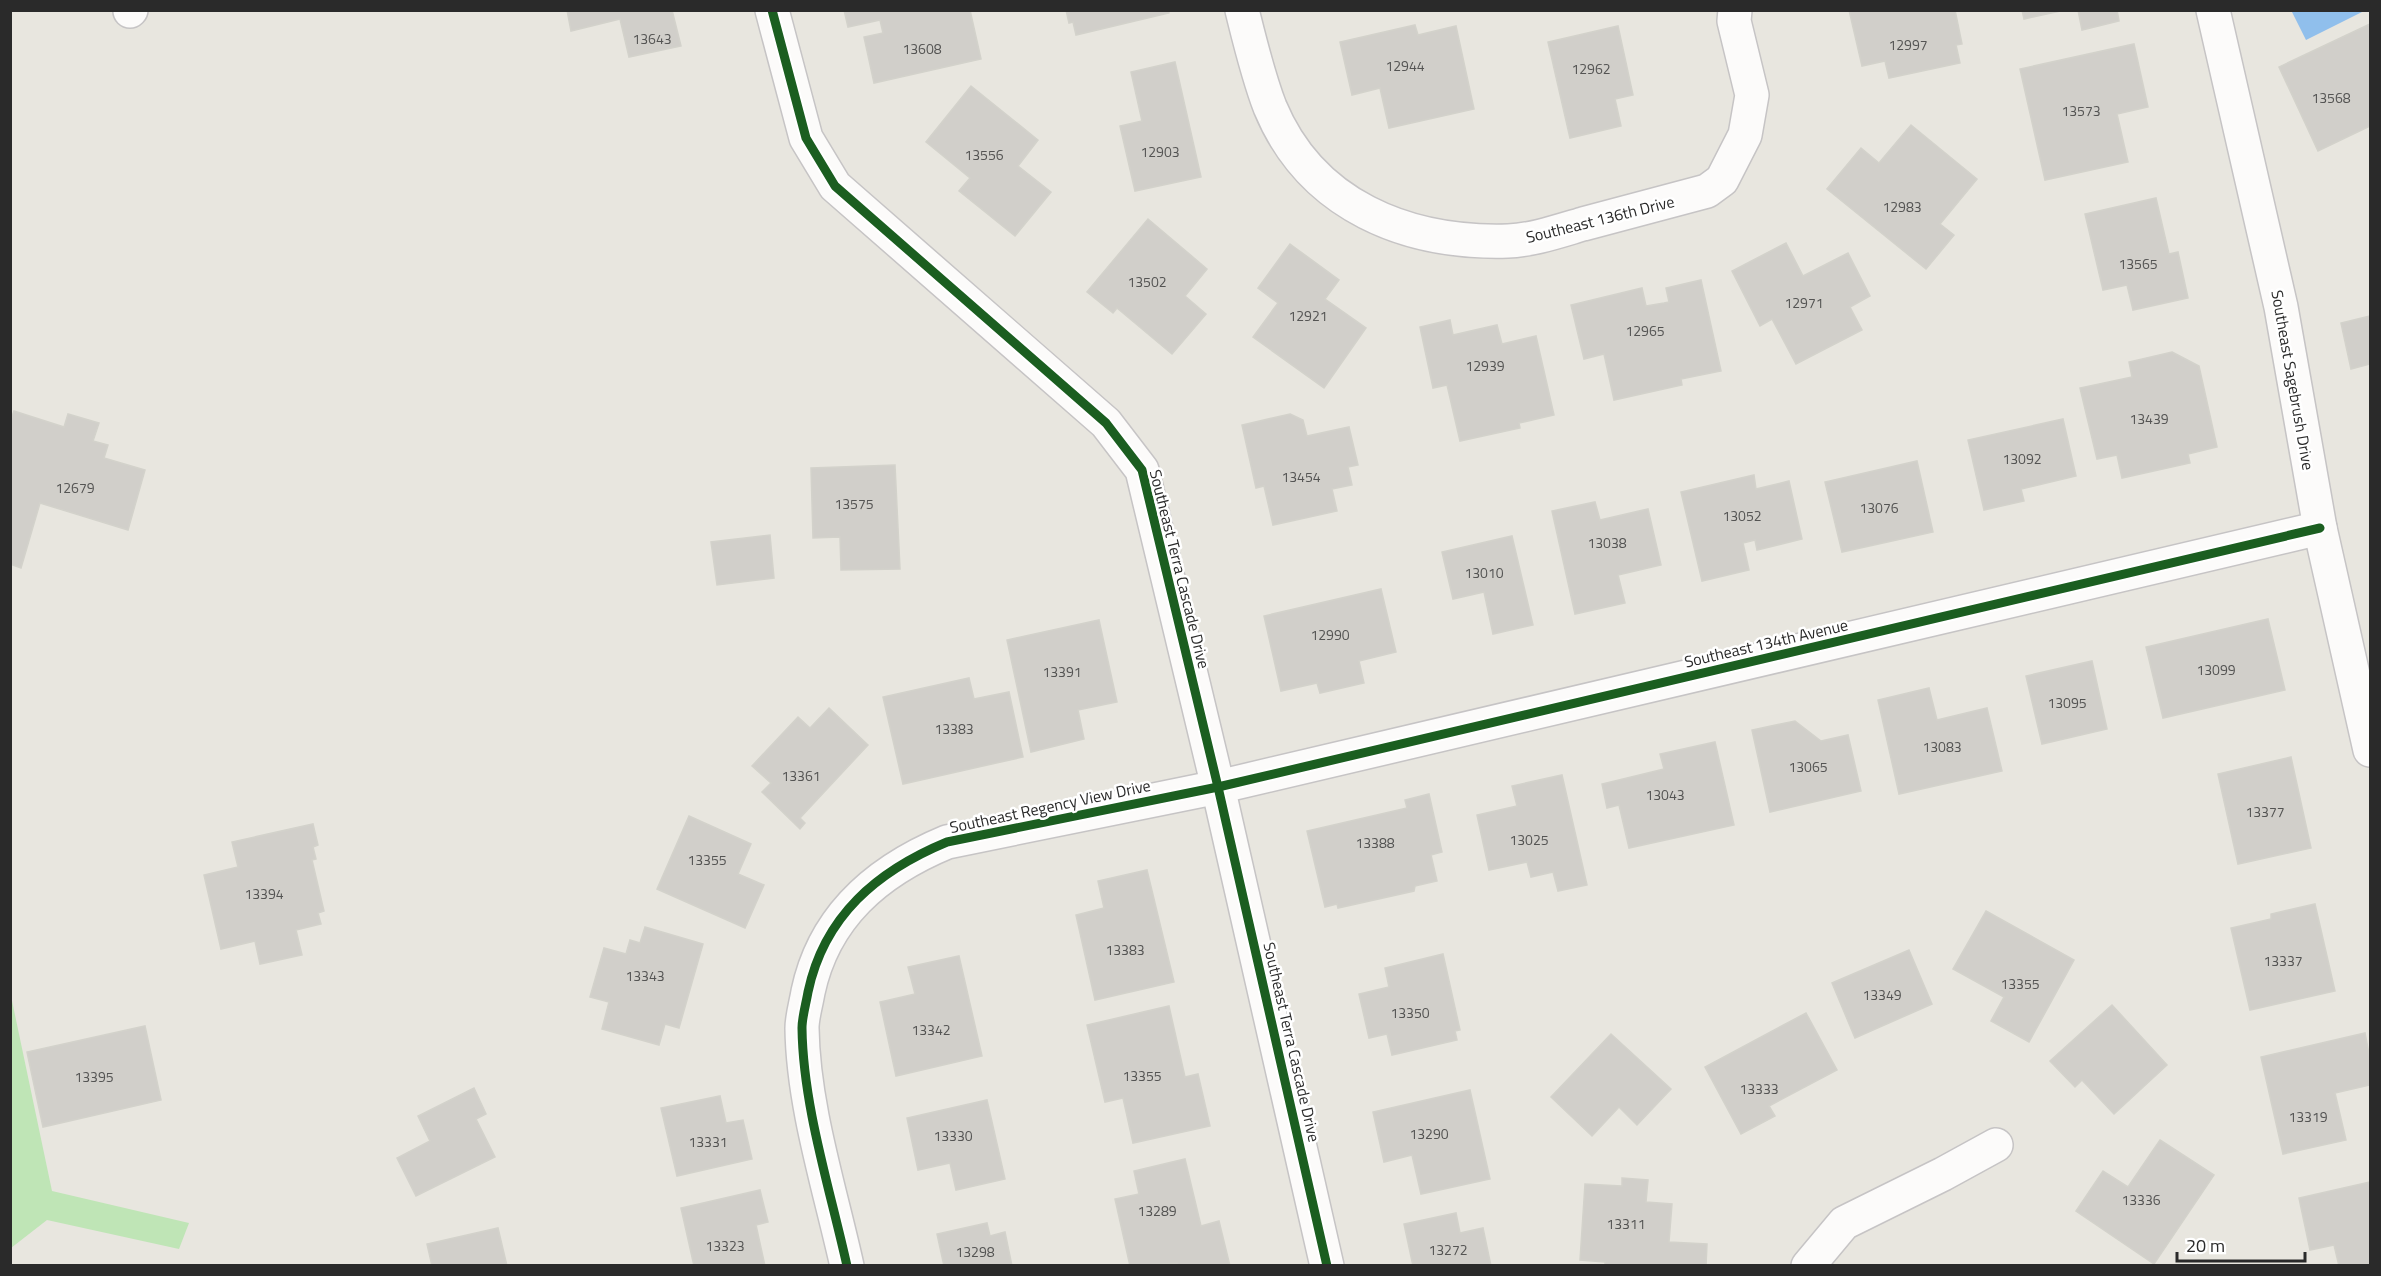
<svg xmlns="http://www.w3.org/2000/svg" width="2381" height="1276" viewBox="0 0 2381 1276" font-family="'Titillium Web',sans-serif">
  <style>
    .green { fill: #bfe5b6 }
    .water { fill: #90bfec }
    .building { fill: #d1cfca; stroke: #d3d2cb; stroke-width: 1.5 }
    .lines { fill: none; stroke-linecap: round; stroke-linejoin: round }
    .street-casing { stroke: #c6c4c5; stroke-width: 36 }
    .street { stroke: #fcfbfa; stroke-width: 33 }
    .cycleway-casing { stroke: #fff; stroke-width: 13 }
    .cycleway { stroke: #1b5e20; stroke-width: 9 }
    .labels { text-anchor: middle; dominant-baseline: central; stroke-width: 5; stroke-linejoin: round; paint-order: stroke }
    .number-label { font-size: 14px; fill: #545453 }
    .street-label { font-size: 16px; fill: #2a2a2a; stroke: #fff }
  </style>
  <rect width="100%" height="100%" fill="#e8e6df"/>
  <polygon class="green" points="11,996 52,1191 189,1223 179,1249 47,1220 11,1248"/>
  <polygon class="water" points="2295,11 2295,10 2364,11 2306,40 2292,12"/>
  <g class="building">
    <polygon points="567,10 672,10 681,46 629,57 620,19 571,31"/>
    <polygon points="844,10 970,10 981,59 874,83 864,37 883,33 880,20 848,27"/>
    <polygon points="1066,10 1169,10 1169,13 1076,35 1073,22 1069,23"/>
    <polygon points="1849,10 1955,10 1962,44 1956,45 1960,63 1889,78 1885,61 1862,66"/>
    <polygon points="2022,10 2065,10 2024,19"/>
    <polygon points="2078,10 2117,10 2119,21 2082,30"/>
    <polygon points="2370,24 2370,126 2318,151 2279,67"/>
    <polygon points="1415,25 1418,35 1456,26 1474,109 1389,128 1380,88 1352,95 1340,42"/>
    <polygon points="1618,26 1633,95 1615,99 1621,126 1570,138 1548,42"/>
    <polygon points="2134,44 2148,107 2117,114 2128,162 2045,180 2020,69"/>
    <polygon points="1175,62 1201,177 1135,191 1120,126 1142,121 1131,72"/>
    <polygon points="971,86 1038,140 1018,166 1051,192 1015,236 959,191 970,178 926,142"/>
    <polygon points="1911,125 1977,179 1940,224 1954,235 1926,269 1827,189 1861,148 1879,163"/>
    <polygon points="2156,198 2169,254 2178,252 2188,298 2133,310 2127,285 2103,290 2085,214"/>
    <polygon points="1148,219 1207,269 1185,296 1206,314 1172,354 1117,308 1113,313 1087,292"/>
    <polygon points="1786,243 1803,276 1848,253 1870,296 1850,307 1862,330 1796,364 1772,319 1760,326 1732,271"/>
    <polygon points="1290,244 1339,280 1325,299 1366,328 1324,388 1253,337 1278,303 1258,288"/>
    <polygon points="1701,280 1721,371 1681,379 1682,385 1614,400 1604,354 1584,359 1571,305 1642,288 1646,306 1664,303 1669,302 1666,288"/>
    <polygon points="2370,316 2370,364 2351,369 2341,323"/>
    <polygon points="1450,320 1453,335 1497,325 1502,344 1536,336 1554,415 1519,423 1520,428 1460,441 1447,385 1433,388 1420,327"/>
    <polygon points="2172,352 2199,366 2217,447 2188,454 2190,463 2122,478 2117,455 2097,459 2080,388 2132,377 2129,362"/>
    <polygon points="14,411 64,427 68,414 99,423 93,441 108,445 104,458 145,470 128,530 40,503 21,568 10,564 10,422"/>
    <polygon points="1290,414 1303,420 1307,436 1349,427 1358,465 1348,467 1352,485 1332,489 1337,511 1273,525 1264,486 1256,488 1242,425"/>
    <polygon points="2063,419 2076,476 2021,489 2024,501 1984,510 1968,440"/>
    <polygon points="1917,461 1933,532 1842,552 1825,482"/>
    <polygon points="895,465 900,569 841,570 840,537 813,538 811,468"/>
    <polygon points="1754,475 1756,489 1789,481 1802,539 1757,550 1755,540 1743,543 1749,570 1702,581 1681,492"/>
    <polygon points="1595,502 1600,520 1648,509 1661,565 1618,575 1625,603 1575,614 1552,511"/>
    <polygon points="770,535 774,578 717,585 711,542"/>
    <polygon points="1512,536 1533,625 1493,634 1484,592 1453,599 1442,552"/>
    <polygon points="1381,589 1396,652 1359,661 1364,683 1320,693 1317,683 1281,691 1264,616"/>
    <polygon points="2268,619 2285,690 2163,718 2146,647"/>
    <polygon points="1099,620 1117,702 1078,710 1084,739 1031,752 1007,640"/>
    <polygon points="2092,661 2107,729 2042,744 2026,676"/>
    <polygon points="969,678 974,699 1009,692 1023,757 903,784 883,697"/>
    <polygon points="1929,688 1937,720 1987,708 2002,771 1899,794 1878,700"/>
    <polygon points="829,708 868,745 800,818 805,823 800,829 762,792 771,783 752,766 798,717 810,728"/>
    <polygon points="1795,721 1821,741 1848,735 1861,791 1770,812 1752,730"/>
    <polygon points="1715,742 1734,825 1629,848 1619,805 1607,808 1602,784 1664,769 1660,754"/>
    <polygon points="2291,757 2311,848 2238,864 2218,774"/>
    <polygon points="1562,775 1587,885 1558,891 1553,872 1531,877 1527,862 1489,870 1477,815 1517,806 1512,786"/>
    <polygon points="1429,794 1442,852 1431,855 1437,881 1415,886 1414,891 1338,908 1337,904 1325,907 1307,831 1407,808 1405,800"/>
    <polygon points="689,816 751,844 738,874 764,885 745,928 657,889"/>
    <polygon points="313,824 318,845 313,847 316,859 312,860 324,911 318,913 321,924 296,930 302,955 260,964 255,941 221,949 204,875 238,867 232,842"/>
    <polygon points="1147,870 1174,982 1095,1000 1076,915 1104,908 1098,881"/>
    <polygon points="2315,904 2335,991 2250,1010 2231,928 2271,919 2271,914"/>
    <polygon points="1986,911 2074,960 2029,1042 1991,1021 2004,997 1953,969"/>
    <polygon points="645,927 703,944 679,1028 665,1024 659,1045 602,1029 609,1002 590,997 604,948 626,954 630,940 640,943"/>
    <polygon points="1909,950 1932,1004 1855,1038 1832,983"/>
    <polygon points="1443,954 1460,1030 1455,1031 1457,1040 1392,1055 1387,1034 1369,1038 1359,994 1389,987 1385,968"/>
    <polygon points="959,956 982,1056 896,1076 880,1002 915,994 908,967"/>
    <polygon points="2112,1005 2167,1065 2114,1114 2082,1080 2075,1087 2050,1061"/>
    <polygon points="1169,1006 1185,1077 1198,1074 1210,1126 1133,1143 1123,1098 1105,1102 1087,1025"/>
    <polygon points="1806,1013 1837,1070 1769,1106 1775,1116 1741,1134 1705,1067"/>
    <polygon points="145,1026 161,1100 43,1127 27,1052"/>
    <polygon points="2365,1033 2370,1059 2370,1085 2335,1093 2346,1140 2283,1154 2261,1057"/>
    <polygon points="1611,1034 1671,1089 1637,1125 1619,1107 1592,1136 1551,1097"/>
    <polygon points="474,1088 486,1114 476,1119 495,1157 416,1196 397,1158 430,1141 418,1116"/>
    <polygon points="1470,1090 1490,1179 1421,1194 1412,1155 1384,1162 1373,1112"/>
    <polygon points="720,1096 726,1123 743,1120 752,1159 677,1176 661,1108"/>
    <polygon points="987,1100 1005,1179 956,1190 950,1163 918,1170 907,1118"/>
    <polygon points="2160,1140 2214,1175 2154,1264 2076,1211 2103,1171 2128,1187"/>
    <polygon points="1185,1159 1201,1226 1219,1221 1230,1266 1177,1266 1177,1263 1130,1266 1115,1199 1139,1194 1134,1171"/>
    <polygon points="1622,1178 1648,1180 1646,1202 1672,1204 1669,1242 1707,1244 1706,1266 1605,1266 1605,1262 1580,1260 1585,1184 1622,1186"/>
    <polygon points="2370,1182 2370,1266 2339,1266 2334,1245 2310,1250 2299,1198"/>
    <polygon points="760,1190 768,1222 756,1225 765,1266 694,1266 681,1208"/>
    <polygon points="1456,1213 1460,1233 1483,1228 1491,1266 1413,1266 1404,1224"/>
    <polygon points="987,1223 990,1236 1005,1232 1012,1266 944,1266 937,1234"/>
    <polygon points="498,1228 507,1266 432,1266 427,1244"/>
  </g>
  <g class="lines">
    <g class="street-casing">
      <g id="street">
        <polyline points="772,10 806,138 835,186 1106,423 1142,470 1218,787 1327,1266"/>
        <path d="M1242,10C1250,42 1258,76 1270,107C1311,206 1407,244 1508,241C1533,240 1559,231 1583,224C1624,213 1665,202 1707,191L1722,180L1745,135L1752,95L1734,21L1735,10"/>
        <polyline points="2213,10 2281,307 2320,528 2370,750"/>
        <polyline points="130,11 131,10"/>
        <path d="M847,1266C830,1189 803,1106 802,1028C802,1017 806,1004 808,992C824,916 877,871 947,842L1218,787L2320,528"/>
        <polyline points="1808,1266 1844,1223 1943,1174 1996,1145"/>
      </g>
    </g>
    <use href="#street" class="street"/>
    <g class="cycleway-casing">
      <g id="cycleway">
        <polyline points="772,10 806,138 835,186 1106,423 1142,470 1218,787 1327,1266"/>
        <path d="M847,1266C830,1189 803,1106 802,1028C802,1017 806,1004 808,992C824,916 877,871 947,842L1218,787L2320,528"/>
      </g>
    </g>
    <use href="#cycleway" class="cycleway"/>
  </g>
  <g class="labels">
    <g class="number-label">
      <text x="652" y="38">13643</text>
      <text x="1908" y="44">12997</text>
      <text x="922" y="48">13608</text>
      <text x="1405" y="65">12944</text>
      <text x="1591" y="68">12962</text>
      <text x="2331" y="97">13568</text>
      <text x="2081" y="110">13573</text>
      <text x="1160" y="151">12903</text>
      <text x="984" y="154">13556</text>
      <text x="1902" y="206">12983</text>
      <text x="2138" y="263">13565</text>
      <text x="1147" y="281">13502</text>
      <text x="1804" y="302">12971</text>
      <text x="1308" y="315">12921</text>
      <text x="1645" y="330">12965</text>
      <text x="1485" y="365">12939</text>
      <text x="2149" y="418">13439</text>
      <text x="2022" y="458">13092</text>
      <text x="1301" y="476">13454</text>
      <text x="75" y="487">12679</text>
      <text x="854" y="503">13575</text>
      <text x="1879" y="507">13076</text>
      <text x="1742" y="515">13052</text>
      <text x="1607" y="542">13038</text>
      <text x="1484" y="572">13010</text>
      <text x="1330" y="634">12990</text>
      <text x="2216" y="669">13099</text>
      <text x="1062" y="671">13391</text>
      <text x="2067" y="702">13095</text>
      <text x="954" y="728">13383</text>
      <text x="1942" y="746">13083</text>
      <text x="1808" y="766">13065</text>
      <text x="801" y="775">13361</text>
      <text x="1665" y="794">13043</text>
      <text x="2265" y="811">13377</text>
      <text x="1529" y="839">13025</text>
      <text x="1375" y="842">13388</text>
      <text x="707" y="859">13355</text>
      <text x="264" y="893">13394</text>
      <text x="1125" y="949">13383</text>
      <text x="2283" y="960">13337</text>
      <text x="645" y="975">13343</text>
      <text x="2020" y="983">13355</text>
      <text x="1882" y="994">13349</text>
      <text x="1410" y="1012">13350</text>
      <text x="931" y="1029">13342</text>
      <text x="1142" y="1075">13355</text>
      <text x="94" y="1076">13395</text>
      <text x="1759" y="1088">13333</text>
      <text x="2308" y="1116">13319</text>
      <text x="1429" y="1133">13290</text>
      <text x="953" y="1135">13330</text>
      <text x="708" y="1141">13331</text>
      <text x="2141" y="1199">13336</text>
      <text x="1157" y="1210">13289</text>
      <text x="1626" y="1223">13311</text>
      <text x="725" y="1245">13323</text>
      <text x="1448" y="1249">13272</text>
      <text x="975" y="1251">13298</text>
    </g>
    <g class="street-label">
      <text transform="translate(1600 219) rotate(-14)">Southeast 136th Drive</text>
      <text transform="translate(2293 380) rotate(80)">Southeast Sagebrush Drive</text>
      <text transform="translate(1180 569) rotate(76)">Southeast Terra Cascade Drive</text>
      <text transform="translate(1766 643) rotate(-13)">Southeast 134th Avenue</text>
      <text transform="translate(1050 806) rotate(-12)">Southeast Regency View Drive</text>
      <text transform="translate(1292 1042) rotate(77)">Southeast Terra Cascade Drive</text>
    </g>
  </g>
  <rect width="2381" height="1276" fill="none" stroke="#2a2a2a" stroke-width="24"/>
  <path d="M2177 1252v9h128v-9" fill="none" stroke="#2a2a2a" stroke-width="3"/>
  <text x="2186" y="1252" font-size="18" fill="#2a2a2a" stroke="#ffffff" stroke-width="4.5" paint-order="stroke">20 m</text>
</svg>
